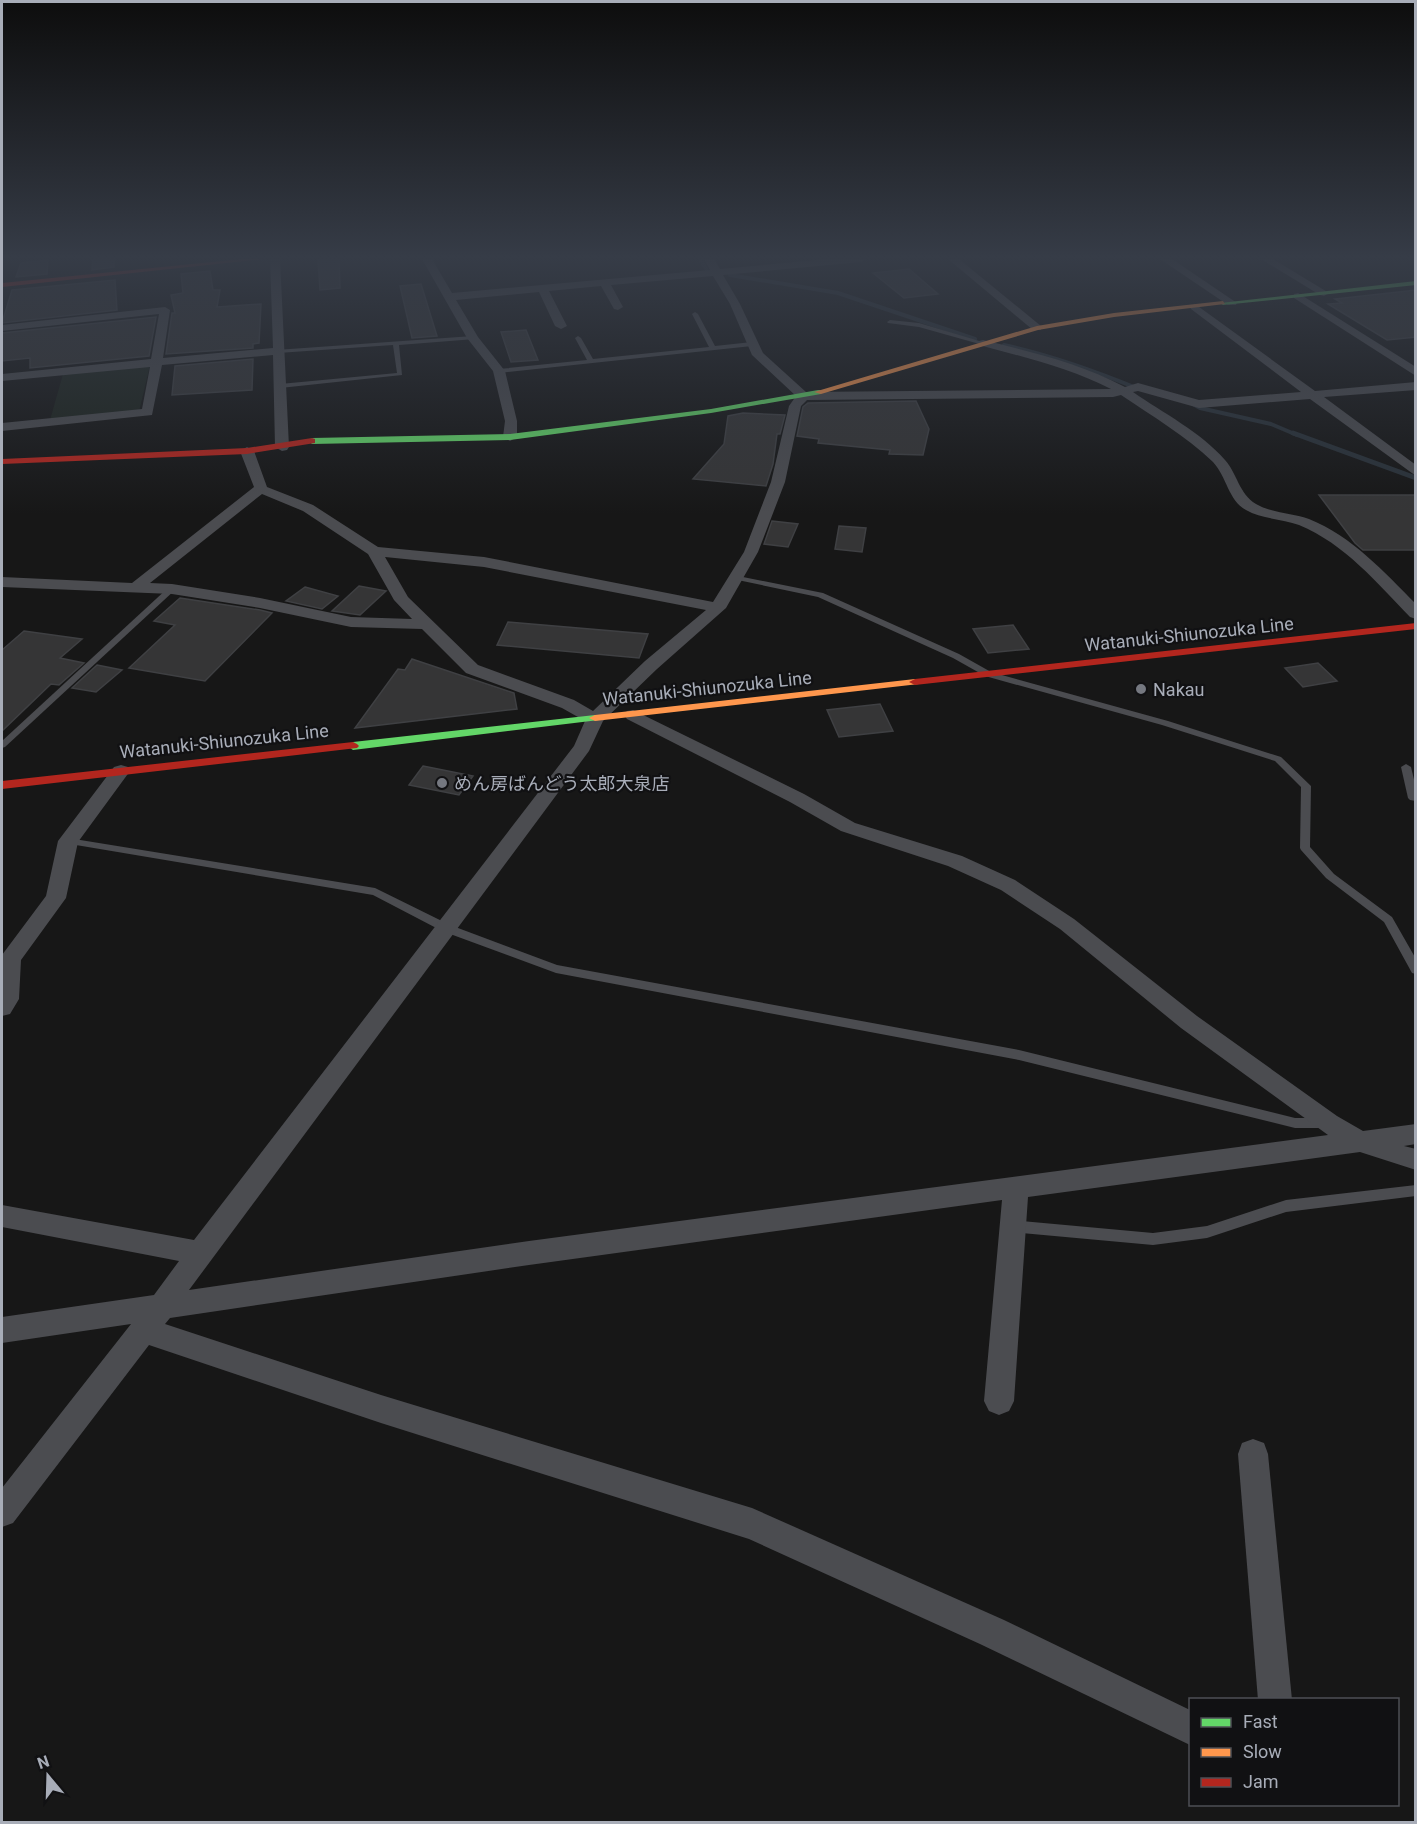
<svg xmlns="http://www.w3.org/2000/svg" width="1417" height="1824" viewBox="0 0 1417 1824" font-family="Roboto,'Noto Sans JP',sans-serif">
  <style>
    .green { fill: #1d241e }
    .lines { fill: none; stroke-linecap: round; stroke-linejoin: round }
    .stream-far1 { stroke: #2a3239; stroke-width: 4 }
    .stream { stroke: #2a3239; stroke-width: 5 }
    .building { fill: #353536; stroke: #3f4043; stroke-width: 1.5 }
    .lane { fill: #4b4c50; fill-rule: evenodd }
    .street { fill: #4b4c50; fill-rule: evenodd }
    .fast { fill: #63d668; fill-rule: evenodd }
    .slow { fill: #ff974d; fill-rule: evenodd }
    .jam { fill: #b3261e; fill-rule: evenodd }
    .poi-dot { fill: #757880; stroke: #111113; stroke-width: 2 }
    .labels { text-anchor: middle; dominant-baseline: central; stroke-width: 4.5; stroke-linejoin: round; paint-order: stroke }
    .street-label { font-size: 18px; fill: #a8adb8; stroke: #111113 }
    .poi-label { font-size: 18px; fill: #a8adb8; stroke: #111113; text-anchor: start }
  </style>
  <rect width="100%" height="100%" fill="#171717"/>
  <polygon class="green" points="150,365 139,412 50,420 63,374"/>
  <g class="lines">
    <g class="stream-far1">
      <polyline points="700,259 708,272"/>
      <polyline points="730,275 838,293 975,339"/>
      <path d="M1004,345C1051,355 1095,371 1139,389"/>
      <polyline points="1191,403 1200,408 1271,424 1297,435"/>
    </g>
    <polyline class="stream" points="1293,433 1416,478"/>
  </g>
  <g class="building">
    <polygon points="93,259 114,259 114,267 92,270"/>
    <polygon points="339,259 340,288 320,290 318,260"/>
    <polygon points="48,260 47,274 16,277 21,263"/>
    <polygon points="909,269 938,294 904,298 873,273"/>
    <polygon points="210,271 213,290 220,290 217,307 261,304 259,343 253,344 253,348 166,354 172,313 175,313 171,295 183,293 181,274"/>
    <polygon points="115,280 117,310 2,323 12,290"/>
    <polygon points="421,284 437,336 412,338 400,286"/>
    <polygon points="1416,290 1416,337 1387,340 1328,304 1342,303 1335,299"/>
    <polygon points="156,317 149,356 30,368 30,358 2,361 2,333"/>
    <polygon points="526,330 538,360 511,362 501,332"/>
    <polygon points="253,359 252,390 172,395 175,366"/>
    <polygon points="916,401 929,429 923,455 889,454 890,450 818,443 819,439 797,436 803,407 808,403"/>
    <polygon points="743,413 785,415 780,434 777,434 773,464 766,486 693,479 724,444 728,416"/>
    <polygon points="1319,495 1416,495 1416,550 1363,550 1355,543"/>
    <polygon points="772,521 798,524 788,547 764,544"/>
    <polygon points="839,526 866,528 862,552 835,549"/>
    <polygon points="359,586 386,591 360,615 332,611"/>
    <polygon points="305,587 338,596 322,609 286,601"/>
    <polygon points="180,598 260,610 272,613 205,681 129,668 175,625 154,621"/>
    <polygon points="508,622 648,634 639,658 497,645"/>
    <polygon points="1013,625 1029,649 988,653 973,629"/>
    <polygon points="24,631 82,639 60,658 84,663 59,685 51,684 2,731 2,650"/>
    <polygon points="412,659 514,693 517,709 355,728 398,669 405,670"/>
    <polygon points="1318,663 1337,681 1303,687 1285,668"/>
    <polygon points="97,665 122,670 96,692 72,688"/>
    <polygon points="880,704 893,731 839,737 827,710"/>
    <polygon points="423,766 473,776 459,795 409,785"/>
  </g>
  <g class="lines">
    <g class="lane">
      <polygon points="695,312 698,314 715,346 752,342 755,344 752,346 499,373 496,371 499,369 587,360 575,338 578,336 581,338 593,359 709,347 692,314"/>
      <polygon points="890,320 919,323 986,343 983,345 919,327 888,323 887,322"/>
      <polygon points="473,336 476,338 475,339 399,345 402,375 280,388 277,386 280,384 397,373 393,345 278,353 275,351 276,350"/>
      <polygon points="733,575 823,593 959,654 991,672 1168,721 1281,757 1311,786 1310,847 1334,874 1392,917 1416,959 1416,974 1412,973 1384,922 1326,878 1301,850 1300,848 1301,787 1275,761 1162,725 985,676 953,658 818,597 733,579"/>
      <polygon points="169,587 175,587 176,589 5,747 2,748 2,741"/>
      <polygon points="1406,764 1411,767 1416,788 1416,801 1410,800 1408,798 1401,767"/>
      <polygon points="68,838 375,888 450,925 557,965 1019,1050 1295,1118 1324,1118 1328,1119 1330,1123 1328,1127 1324,1128 1295,1128 1019,1060 556,973 442,931 373,895 64,843 63,841 64,839"/>
      <polygon points="1416,1185 1416,1196 1286,1212 1207,1238 1153,1245 1011,1232 1006,1230 1004,1226 1006,1222 1011,1220 1153,1233 1207,1226 1286,1200"/>
    </g>
    <g class="street">
      <polygon points="270,259 280,259 289,447 287,450 282,451 275,447 273,355 162,365 152,415 2,431 2,423 142,409 150,367 2,381 2,374 151,359 159,314 2,331 2,325 165,307 170,310 163,358 273,348"/>
      <path d="M422,259H432L452,293L710,270L704,259H714L720,269L828,259H866L861,262L723,275L740,304L763,353L806,392L1111,389C1070,368 1024,357 979,345V341L983,340C1032,352 1080,363 1125,387L1138,383L1199,400L1301,392L1191,309L1190,307L1195,304L1315,391L1416,382V390L1324,397L1416,465V476L1310,399L1199,408L1138,391L1133,392C1163,413 1201,432 1225,460C1237,473 1239,494 1256,504C1271,513 1293,513 1309,519C1352,536 1384,572 1416,604V619L1410,617C1377,583 1345,544 1299,525C1283,519 1261,519 1246,510C1228,500 1227,477 1213,462C1186,436 1152,416 1121,395L1113,397L807,400L801,406L785,482L758,552L726,608L657,669L603,721L589,751L189,1290L529,1241L1328,1135L1181,1028L1060,929L1001,890L948,866L841,831L790,802L627,719L624,715L627,711L633,710L804,794L855,823L962,856L1015,880L1074,919L1197,1016L1337,1116L1363,1131L1416,1124V1144L1404,1146L1416,1149V1170L1360,1152L1028,1197L1014,1401L1009,1411L999,1415L989,1411L984,1401L1002,1200L529,1265L170,1318L165,1324L381,1395L752,1508L1004,1620L1190,1710V1745L980,1644L749,1539L381,1423L149,1345L13,1523L2,1527V1488L131,1324L2,1343V1317L154,1295L179,1261L2,1227V1205L194,1240L574,746L585,721L562,708L466,673L422,629L351,627L260,608L172,594L2,587V577L132,583L254,487L240,451L247,447L254,451L267,487L313,505L378,547L484,557L713,602L744,552L771,482L789,406L796,396L752,355L730,304L713,276L611,285L623,307L618,310L614,309L601,286L549,291L567,326L561,329L555,326L539,292L456,300L478,337L505,371L517,421V437L510,441L503,437L505,421L493,371L467,338ZM262,494L303,511L368,554L394,600L412,619L351,617L260,598L172,584L150,583ZM385,557L484,567L706,610L645,661L593,711L574,700L478,665L408,597Z"/>
      <polygon points="948,259 959,259 1041,326 1041,330 1033,330"/>
      <polygon points="1160,259 1172,259 1237,303 1236,305 1228,305"/>
      <polygon points="1261,259 1273,259 1329,293 1324,296 1320,295"/>
      <polygon points="1298,293 1416,367 1416,376 1294,298 1294,294"/>
      <polygon points="121,765 128,767 130,771 78,842 66,898 21,960 19,999 10,1014 2,1016 2,955 46,896 58,841 114,767"/>
      <polygon points="1253,1439 1264,1443 1268,1454 1292,1700 1258,1700 1238,1454 1242,1443"/>
    </g>
    <g class="fast">
      <polygon points="1416,281 1416,285 1223,305 1220,303"/>
      <polygon points="818,390 821,390 821,394 711,413 510,440 312,444 308,441 312,438 510,434 711,409"/>
      <polygon points="595,715 599,716 599,720 353,750 347,746 353,742"/>
    </g>
    <g class="slow">
      <polygon points="1223,301 1225,304 1114,317 1038,330 821,394 814,392 1037,326 1114,313"/>
      <polygon points="915,679 919,680 919,684 595,721 589,718 595,715"/>
    </g>
    <g class="jam">
      <polygon points="242,259 264,259 2,287 2,283"/>
      <polygon points="312,438 315,439 315,443 247,454 2,464 2,459 247,448"/>
      <polygon points="1416,623 1416,629 915,685 909,682 915,679"/>
      <polygon points="353,742 357,744 359,746 357,748 2,789 2,781"/>
    </g>
  </g>
  <linearGradient id="sky" x2="0" y2="1"><stop stop-color="#0d0d0d"/><stop offset="0.5" stop-color="#363c47"/><stop offset="1" stop-color="#363c47" stop-opacity="0"/></linearGradient>
  <rect width="1417" height="514" fill="url(#sky)"/>
  <g class="poi-dot">
    <circle cx="1141" cy="689" r="6"/>
    <circle cx="442" cy="783" r="6"/>
  </g>
  <g class="labels">
    <g class="street-label">
      <text transform="translate(1189 634) rotate(-6)">Watanuki-Shiunozuka Line</text>
      <text transform="translate(707 688) rotate(-6)">Watanuki-Shiunozuka Line</text>
      <text transform="translate(224 741) rotate(-6)">Watanuki-Shiunozuka Line</text>
    </g>
    <g class="poi-label">
      <text x="1153" y="689">Nakau</text>
      <text x="454" y="783">めん房ばんどう太郎大泉店</text>
    </g>
  </g>
  <rect width="1417" height="1824" fill="none" stroke="#a8adb8" stroke-width="6"/>
  <rect x="1189" y="1698" width="210" height="108" fill="#111113" stroke="#4d4f55" stroke-width="1.5"/>
  <rect x="1201" y="1718" width="30" height="9" fill="#63d668" stroke="#4d4f55" stroke-width="1.5"/>
  <text x="1243" y="1728" font-size="18" fill="#a8adb8">Fast</text>
  <rect x="1201" y="1748" width="30" height="9" fill="#ff974d" stroke="#4d4f55" stroke-width="1.5"/>
  <text x="1243" y="1758" font-size="18" fill="#a8adb8">Slow</text>
  <rect x="1201" y="1778" width="30" height="9" fill="#b3261e" stroke="#4d4f55" stroke-width="1.5"/>
  <text x="1243" y="1788" font-size="18" fill="#a8adb8">Jam</text>
  <g transform="translate(48 1776) rotate(341)" stroke="#111113" stroke-width="4.5" paint-order="stroke">
  <path d="M0-4.5L10 22L0 15L-10 22Z" fill="#a8adb8"/>
  <text y="-9" font-size="16" font-weight="bold" text-anchor="middle" fill="#a8adb8">N</text>
  </g>
</svg>
